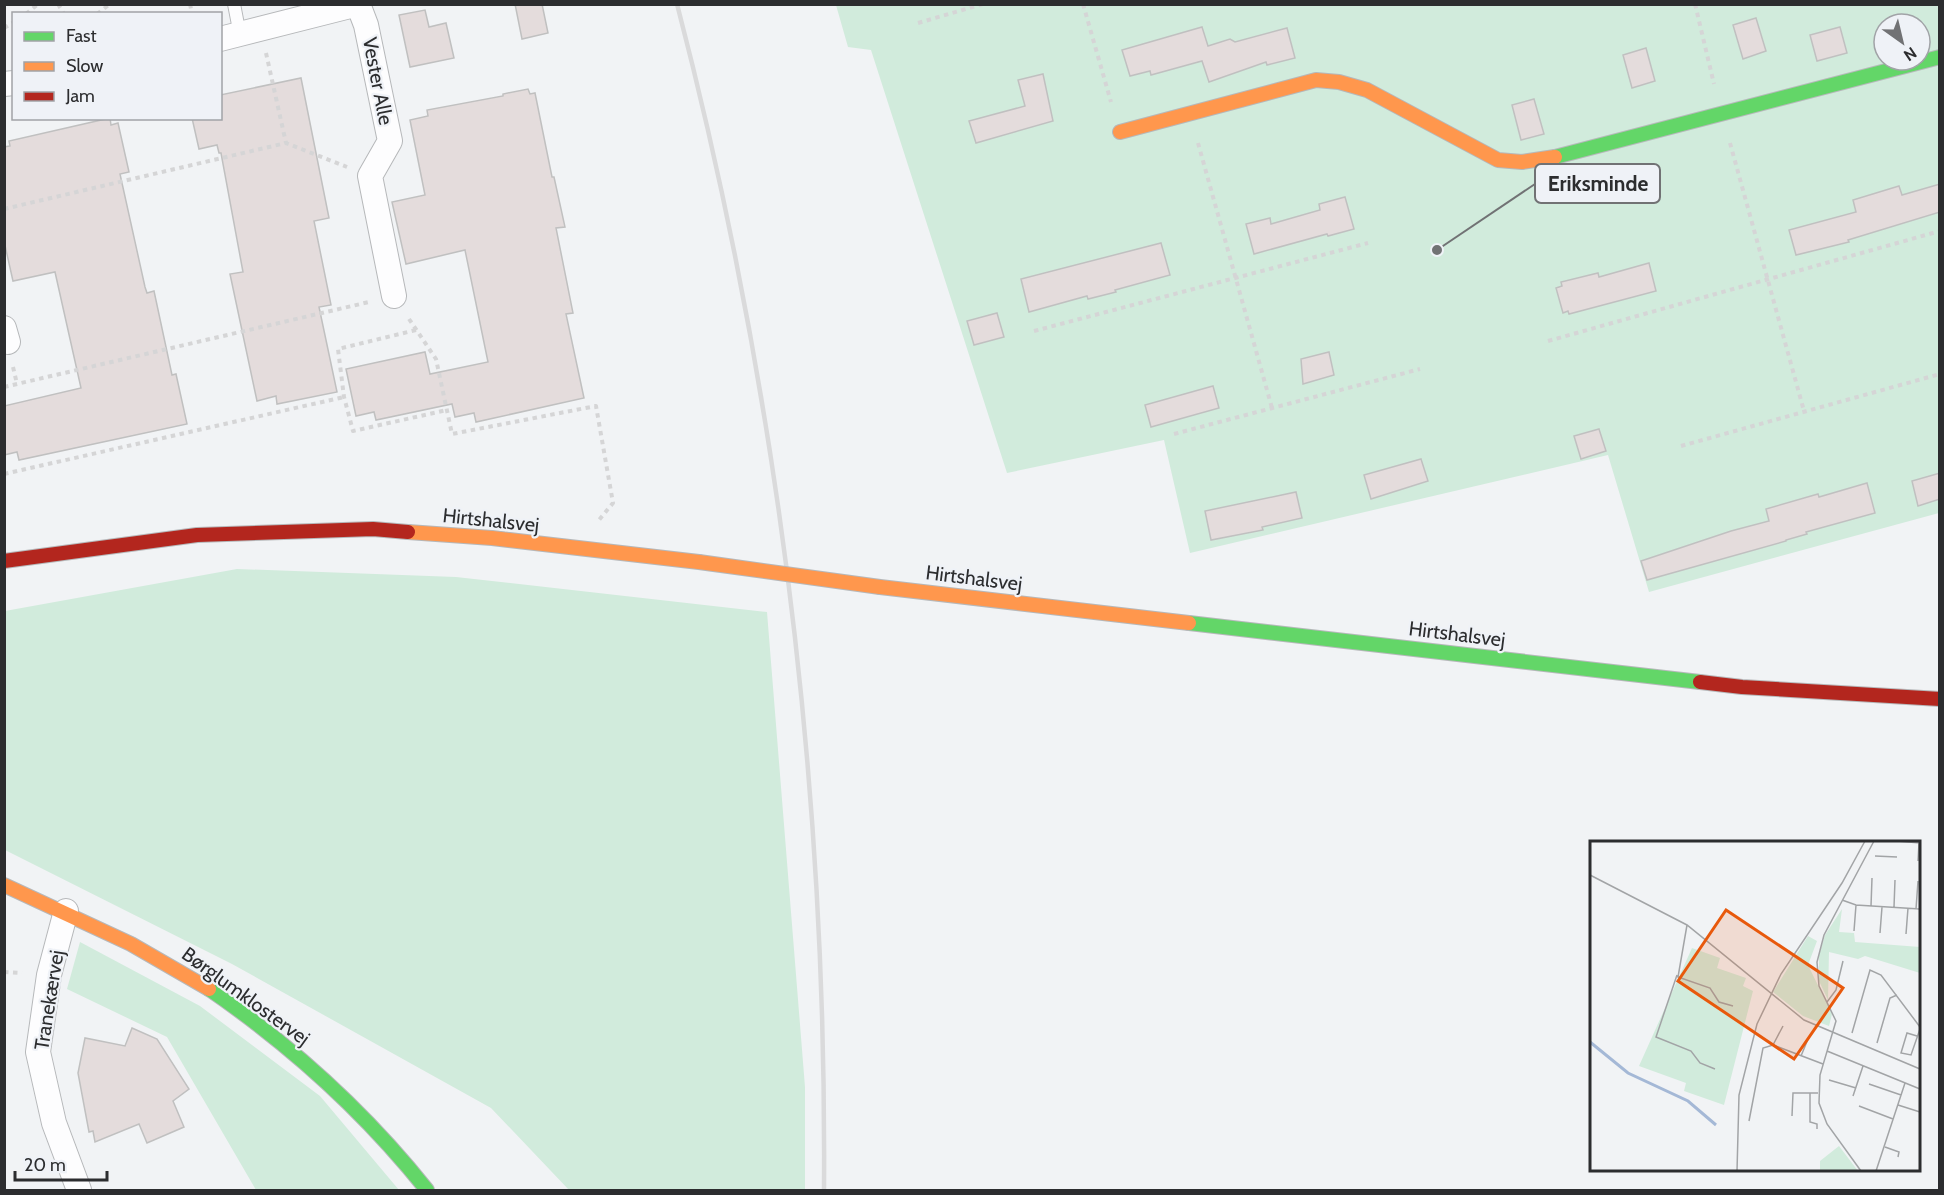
<svg xmlns="http://www.w3.org/2000/svg" width="1944" height="1195" viewBox="0 0 1944 1195" font-family="Cabin,sans-serif">
  <style>
    .green { fill: #d1ebdc; fill-rule: evenodd }
    .building { fill: #e4dcdc; stroke: #c0c0c0; stroke-width: 1.5 }
    .lines { fill: none; stroke-linecap: round; stroke-linejoin: round }
    .lane-casing { stroke: #b6b8ba; stroke-width: 14 }
    .street-casing { stroke: #b6b8ba; stroke-width: 26 }
    .fast-casing { stroke: #b6b8ba; stroke-width: 16 }
    .slow-casing { stroke: #b6b8ba; stroke-width: 16 }
    .jam-casing { stroke: #b6b8ba; stroke-width: 16 }
    .path { stroke: #d5d5d6; stroke-width: 4; stroke-dasharray: 4.5 4.5; stroke-linecap: butt }
    .lane { stroke: #fdfdfe; stroke-width: 12 }
    .street { stroke: #fdfdfe; stroke-width: 24 }
    .fast { stroke: #63d668; stroke-width: 14 }
    .slow { stroke: #ff974d; stroke-width: 14 }
    .jam { stroke: #b3261e; stroke-width: 14 }
    .rail { stroke: #dadadb; stroke-width: 4.5 }
    .slow-bridge-casing { stroke: #b6b8ba; stroke-width: 16; stroke-linecap: butt }
    .slow-bridge { stroke: #ff974d; stroke-width: 14 }
    .labels { text-anchor: middle; dominant-baseline: central; stroke-width: 4.5; stroke-linejoin: round; paint-order: stroke }
    .street-label { font-size: 20px; fill: #2c2d2f; stroke: #eff2f7 }
    .inset-river { fill: none; stroke: #a4b8d6; stroke-width: 3 }
    .inset-road { fill: none; stroke: #a2a4a6; stroke-width: 1.5 }
    .view { fill: #e8590c; fill-opacity: 0.15; stroke: #e8590c; stroke-width: 3 }
    .inset-edge { fill: none; stroke: #2c2d2f; stroke-width: 3 }
    .leader { fill: none; stroke: #717274; stroke-width: 2 }
    .callout-dot { fill: #717274; stroke: #eff2f7; stroke-width: 2 }
    .callout { fill: #eff2f7; stroke: #717274; stroke-width: 2 }
    .callout-label { font-size: 21px; text-anchor: middle; font-weight: bold; fill: #2c2d2f }
  </style>
  <rect width="100%" height="100%" fill="#f1f3f5"/>
  <g class="green">
    <path d="M836,5H1939V513L1649,592L1608,455L1190,553L1164,440L1007,473L871,50L848,47ZM1884,24H1920V60H1884Z"/>
    <polygon points="237,569 456,577 767,612 805,1087 805,1190 569,1190 491,1108 232,964 5,850 5,611"/>
    <polygon points="80,942 200,1006 320,1096 399,1190 256,1190 167,1037 67,989"/>
  </g>
  <g class="building">
    <polygon points="515,4 542,4 548,33 522,39"/>
    <polygon points="425,10 429,27 446,23 454,58 410,67 399,15"/>
    <polygon points="1756,18 1766,51 1743,59 1733,25"/>
    <polygon points="1202,27 1208,46 1230,39 1235,42 1287,28 1295,58 1267,65 1266,62 1209,82 1202,61 1151,75 1150,71 1130,76 1122,50"/>
    <polygon points="1840,27 1847,53 1817,61 1810,35"/>
    <polygon points="1646,48 1655,81 1632,88 1623,55"/>
    <polygon points="1043,74 1053,121 976,143 969,121 1025,106 1018,80"/>
    <polygon points="301,78 329,218 314,221 331,305 319,307 337,392 277,404 276,396 257,401 230,274 243,272 221,153 219,153 217,145 199,149 192,118 220,118 220,95"/>
    <polygon points="528,89 530,94 535,93 552,177 554,177 565,227 556,228 573,313 566,314 584,398 476,422 474,413 455,417 452,404 376,420 374,412 356,416 346,369 425,352 430,374 488,362 465,250 406,264 392,202 425,195 410,120 428,116 427,110 503,96 503,94"/>
    <polygon points="1534,99 1544,134 1521,140 1512,105"/>
    <polygon points="110,118 111,125 118,123 129,172 120,174 145,287 147,293 154,291 172,375 176,374 187,424 19,460 17,452 4,455 4,406 81,388 55,272 13,281 4,241 4,147 10,146 9,141"/>
    <polygon points="1940,184 1940,212 1848,240 1849,242 1796,255 1789,230 1856,212 1853,200 1899,186 1902,195"/>
    <polygon points="1345,197 1354,229 1328,236 1327,234 1254,254 1246,224 1270,218 1271,224 1320,210 1319,204"/>
    <polygon points="1161,243 1170,275 1115,290 1116,292 1088,299 1087,296 1029,312 1021,279"/>
    <polygon points="1649,263 1656,291 1569,314 1568,311 1563,313 1556,288 1562,286 1561,282 1598,273 1599,277"/>
    <polygon points="997,313 1004,337 974,345 967,321"/>
    <polygon points="1329,352 1334,375 1303,384 1301,359"/>
    <polygon points="1213,386 1219,408 1151,427 1145,405"/>
    <polygon points="1599,429 1606,451 1581,459 1574,436"/>
    <polygon points="1421,459 1428,481 1371,499 1364,475"/>
    <polygon points="1940,473 1940,499 1918,506 1912,481"/>
    <polygon points="1867,483 1875,513 1806,532 1807,534 1786,540 1786,541 1647,580 1641,561 1731,531 1769,521 1766,509 1818,494 1819,497"/>
    <polygon points="1296,492 1302,518 1262,527 1263,530 1211,540 1205,511"/>
    <polygon points="132,1028 157,1039 189,1089 173,1101 184,1127 147,1143 139,1124 95,1142 93,1131 89,1132 78,1073 85,1038 125,1046"/>
  </g>
  <g class="lines">
    <g class="lane-casing">
      <polyline id="lane" points="234,4 240,35"/>
    </g>
    <g class="street-casing">
      <g id="street">
        <polyline points="358,4 366,25 390,141 370,176 394,296"/>
        <polyline points="220,39 358,4"/>
        <polyline points="4,84 14,83"/>
        <polyline points="4,328 8,342"/>
        <polyline points="66,911 49,975 38,1052 54,1123 79,1190"/>
      </g>
    </g>
    <g class="fast-casing">
      <g id="fast">
        <polyline points="1555,157 1940,57"/>
        <polyline points="1189,623 1700,682"/>
        <path d="M209,989C292,1046 364,1111 427,1190"/>
      </g>
    </g>
    <g class="slow-casing">
      <g id="slow">
        <polyline points="1120,132 1316,80 1339,82 1367,90 1498,160 1522,162 1555,157"/>
        <polyline points="408,532 492,538 699,562"/>
        <polyline points="880,587 1189,623"/>
        <polyline points="4,885 131,944 209,989"/>
      </g>
    </g>
    <g class="jam-casing">
      <g id="jam">
        <polyline points="4,561 197,535 373,529 408,532"/>
        <polyline points="1700,682 1742,687 1940,699"/>
      </g>
    </g>
    <g class="path">
      <polyline points="58,4 64,14"/>
      <polyline points="190,4 192,14"/>
      <polyline points="1083,4 1111,102"/>
      <polyline points="1695,4 1714,84"/>
      <polyline points="26,14 38,4"/>
      <polyline points="97,14 110,4"/>
      <polyline points="918,23 983,4"/>
      <polyline points="4,28 14,22"/>
      <polyline points="266,53 286,143"/>
      <polyline points="1198,143 1272,408"/>
      <polyline points="1730,143 1804,411"/>
      <polyline points="4,209 286,143 347,167"/>
      <polyline points="409,319 436,359 452,434 596,406 613,503 599,520"/>
      <polyline points="416,330 338,349 344,397 353,431 447,410"/>
      <polyline points="1034,331 1368,243"/>
      <polyline points="1548,341 1940,231"/>
      <polyline points="13,367 17,384"/>
      <polyline points="4,387 369,302"/>
      <polyline points="1174,434 1420,369"/>
      <polyline points="1681,446 1940,374"/>
      <polyline points="4,474 344,397"/>
      <polyline points="4,972 22,973"/>
    </g>
    <use href="#lane" class="lane"/>
    <use href="#street" class="street"/>
    <use href="#fast" class="fast"/>
    <use href="#slow" class="slow"/>
    <use href="#jam" class="jam"/>
    <path class="rail" d="M677,4C778,392 827,790 824,1190"/>
    <g class="slow-bridge-casing">
      <polyline id="slow-bridge" points="699,562 880,587"/>
    </g>
    <use href="#slow-bridge" class="slow-bridge"/>
  </g>
  <g class="labels">
    <g class="street-label">
      <text transform="translate(378 81) rotate(79)">Vester Alle</text>
      <text transform="translate(491 520) rotate(6)">Hirtshalsvej</text>
      <text transform="translate(974 578) rotate(7)">Hirtshalsvej</text>
      <text transform="translate(1457 634) rotate(7)">Hirtshalsvej</text>
      <text transform="translate(246 996) rotate(36)">Børglumklostervej</text>
      <text transform="translate(49 1000) rotate(-81)">Tranekærvej</text>
    </g>
  </g>
  <g transform="translate(1590 841)">
    <rect width="330" height="330" fill="#f1f3f5"/>
    <path d="M252,68L249,91L264,92L265,101L330,106V132L275,115L268,118L239,111L238,159L229,140V114L235,94ZM218,95L227,100L218,124L242,173L239,185L213,175L183,151ZM102,107L130,117L127,127L156,137L153,145L163,150L134,264L94,250L96,242L49,225ZM249,305L268,330H230V320Z" fill="#d1ebdc"/>
    <path class="inset-river" d="M0,201L38,232L98,260L126,284"/>
    <path class="inset-road" d="M307,0L330,2M285,15L307,16M328,20L329,2M0,34L97,84L214,179L330,228M252,59L266,64L330,68M281,65L282,37M304,66L305,39M326,68L328,40M97,84L88,136L120,147L129,161L143,165M264,90L266,64M290,92L292,66M316,93L318,67M87,134L66,196L101,210L110,222L125,228M237,161L246,149L253,120M262,192L280,129L291,134L330,186M327,195L317,192L311,212L321,214L330,188M287,202L300,157L307,154M183,204L193,185M237,210L330,248M211,215L218,198M239,239L266,247M279,243L311,254M220,252V281L227,283V288M263,255L273,225M308,264L330,271M269,265L303,278M202,275L203,252H228M159,280L173,207L183,204L233,223M295,306L309,311L308,316M147,330L149,254L167,183L191,133L252,42L275,0M271,330L237,283L229,262L230,234L246,180L229,145L227,121L234,94L284,0M286,330L315,242"/>
    <path class="view" d="M136,69L253,147L204,218L88,140Z"/>
    <rect width="330" height="330" class="inset-edge"/>
  </g>
  <path class="leader" d="M1437 250L1535 184"/>
  <circle class="callout-dot" cx="1437" cy="250" r="6"/>
  <rect class="callout" x="1535" y="164" width="125" height="39" rx="6"/>
  <g class="callout-label">
    <text x="1598" y="191">Eriksminde</text>
  </g>
  <rect width="1944" height="1195" fill="none" stroke="#2c2d2f" stroke-width="12"/>
  <rect x="12" y="12" width="210" height="108" fill="#eff2f7" stroke="#a1a3a7" stroke-width="1.5"/>
  <rect x="24" y="32" width="30" height="9" fill="#63d668" stroke="#a1a3a7" stroke-width="1.5"/>
  <text x="66" y="42" font-size="18" fill="#2c2d2f">Fast</text>
  <rect x="24" y="62" width="30" height="9" fill="#ff974d" stroke="#a1a3a7" stroke-width="1.5"/>
  <text x="66" y="72" font-size="18" fill="#2c2d2f">Slow</text>
  <rect x="24" y="92" width="30" height="9" fill="#b3261e" stroke="#a1a3a7" stroke-width="1.5"/>
  <text x="66" y="102" font-size="18" fill="#2c2d2f">Jam</text>
  <g transform="translate(1902 42) rotate(146)"><circle r="28" fill="#eff2f7" stroke="#a1a3a7" stroke-width="1.5"/>
  <path d="M0-4.5L10 22L0 15L-10 22Z" fill="#717274"/>
  <text y="-9" font-size="16" font-weight="bold" text-anchor="middle" fill="#2c2d2f">N</text>
  </g>
  <path d="M15 1171v9h92v-9" fill="none" stroke="#2c2d2f" stroke-width="3"/>
  <text x="24" y="1171" font-size="18" fill="#2c2d2f" stroke="#eff2f7" stroke-width="4.5" paint-order="stroke">20 m</text>
</svg>
